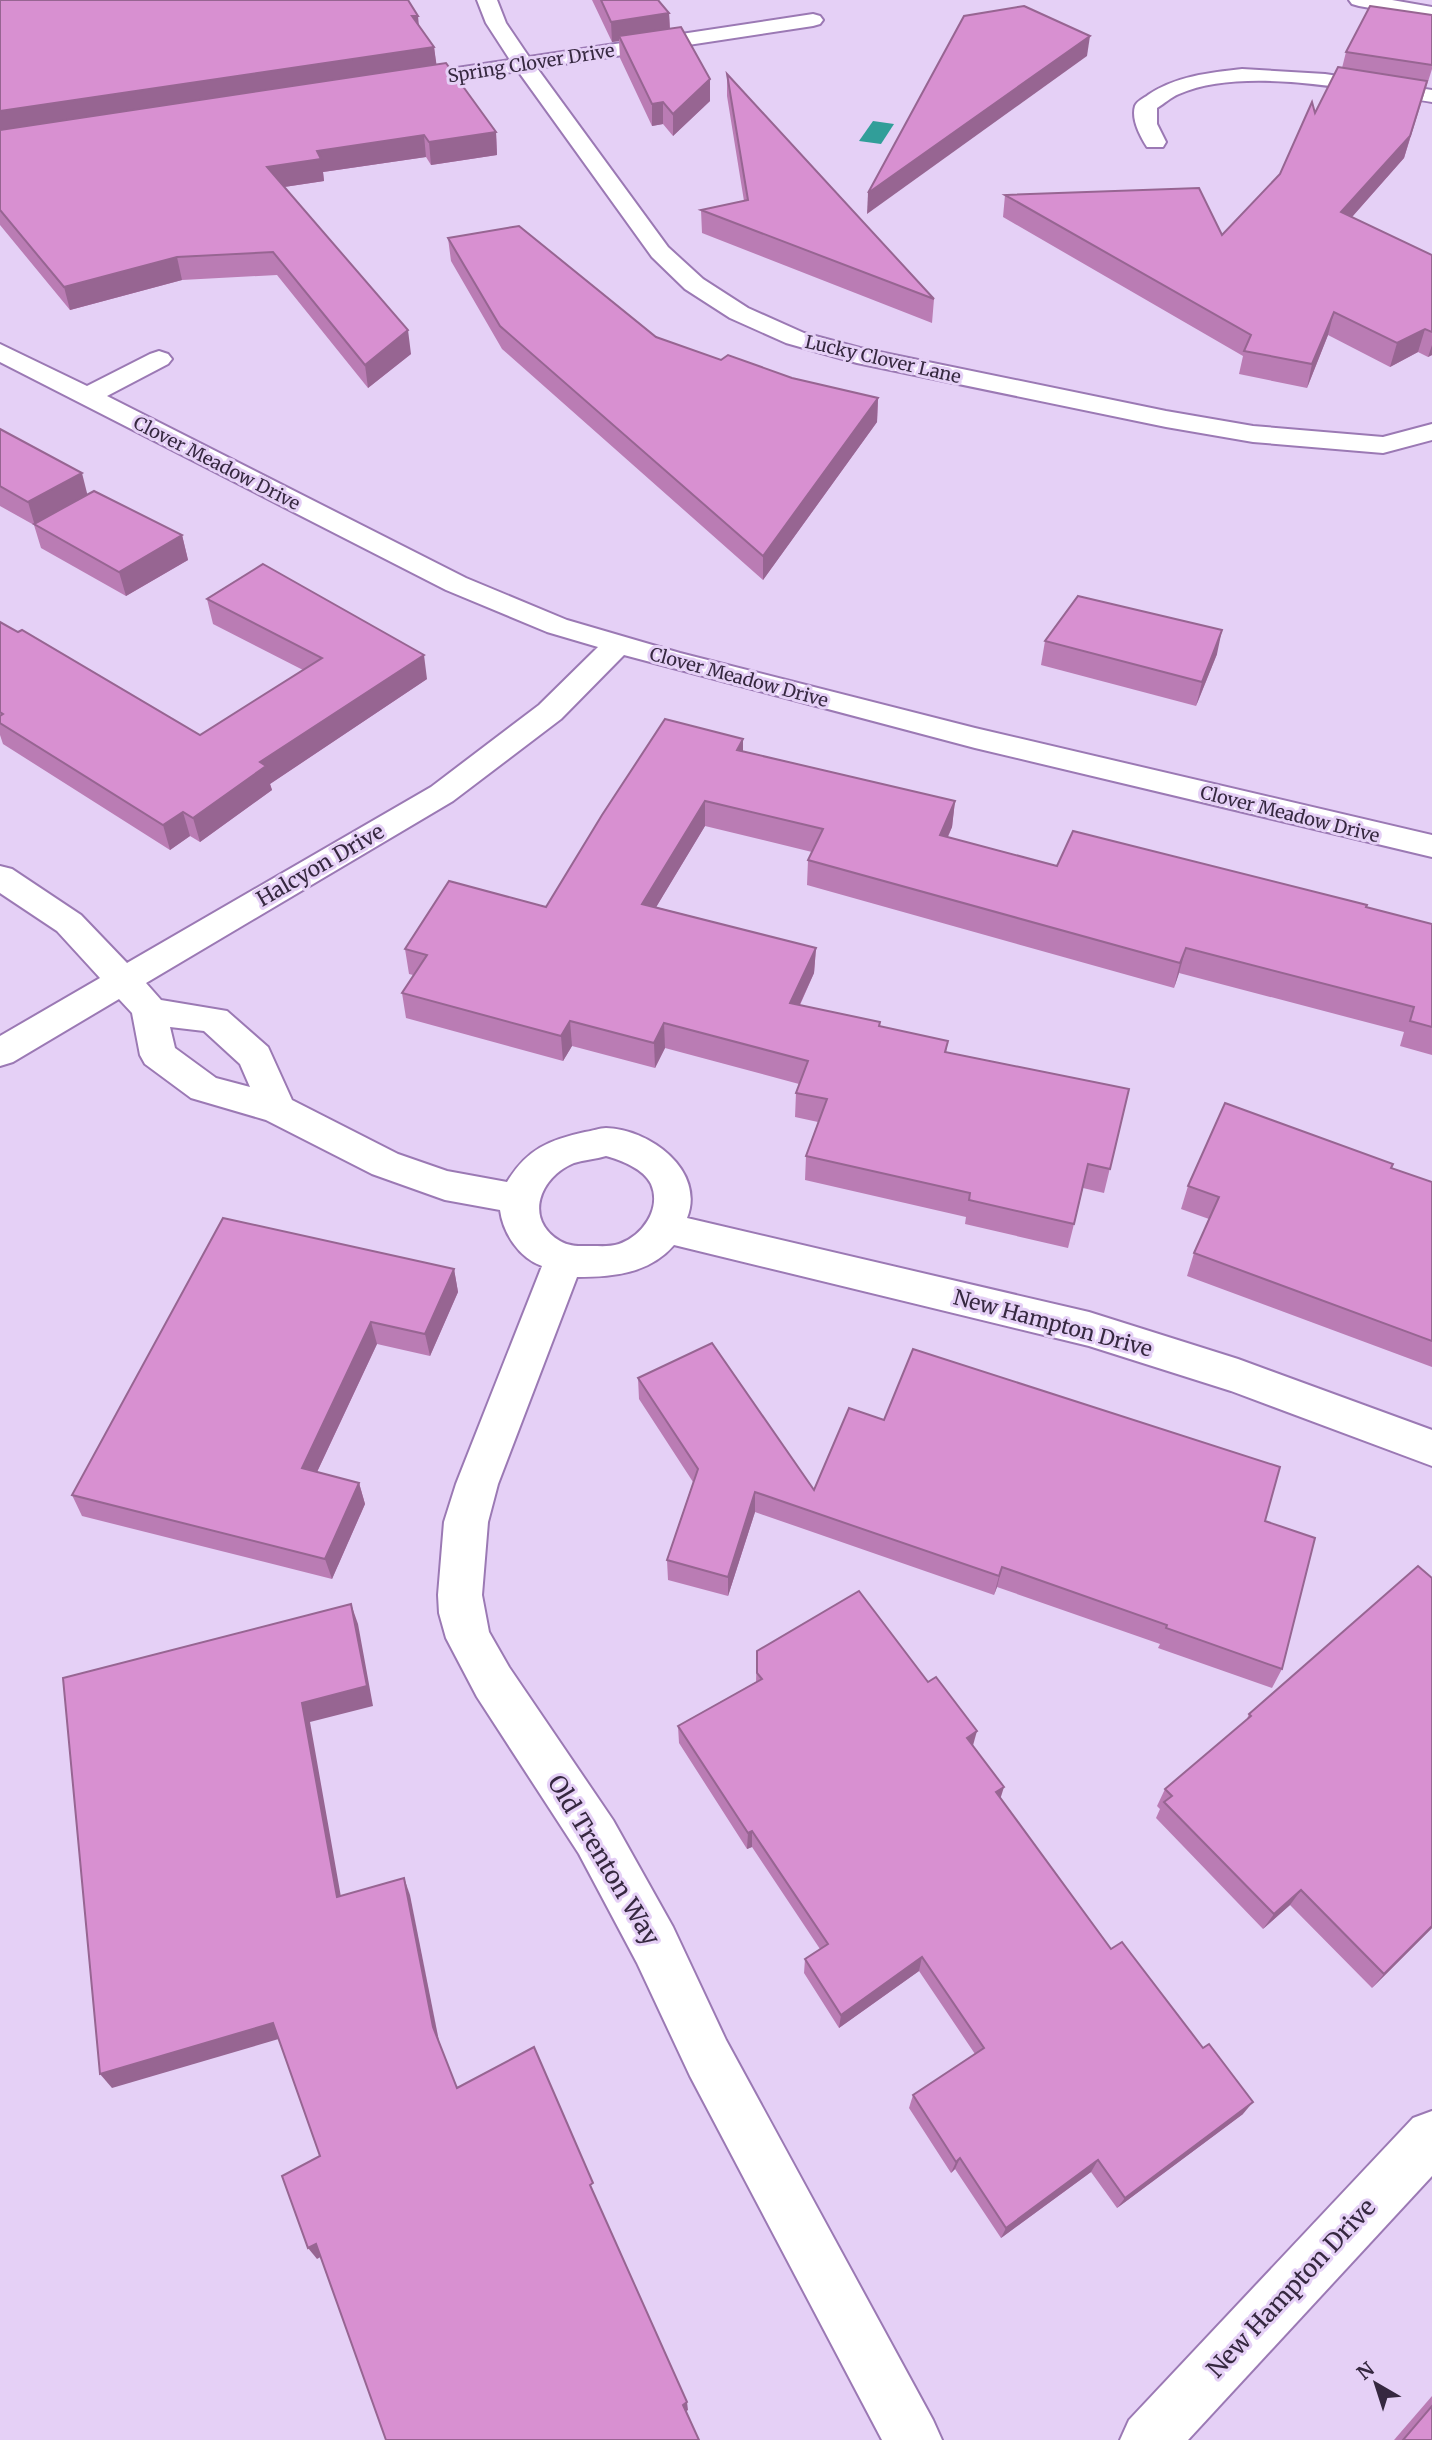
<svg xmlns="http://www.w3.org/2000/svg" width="1432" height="2440" viewBox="0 0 1432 2440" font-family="Merriweather,serif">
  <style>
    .water { fill: #319e99 }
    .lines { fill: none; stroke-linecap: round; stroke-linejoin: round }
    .minor-casing { stroke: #9b79b4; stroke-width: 4 }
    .minor { fill: #fff; fill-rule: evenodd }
    .wall { fill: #ba7cb4 }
    .shaded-wall { fill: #976592 }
    .building { fill: #d890d1; stroke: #976592; stroke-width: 2 }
    .labels { text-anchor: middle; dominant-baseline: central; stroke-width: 6; stroke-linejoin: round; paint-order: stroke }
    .far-street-label { font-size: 18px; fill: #362840; stroke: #e5d0f6 }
    .street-label { font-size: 21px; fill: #362840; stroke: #e5d0f6 }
    .near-street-label { font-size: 24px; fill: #362840; stroke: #e5d0f6 }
  </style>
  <rect width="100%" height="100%" fill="#e5d0f6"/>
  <polygon class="water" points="873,121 894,124 881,144 859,141"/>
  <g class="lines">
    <g class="minor-casing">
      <g id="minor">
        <polygon points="477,0 497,0 506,23 529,57 813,14 820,16 823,20 820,24 813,26 537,68 668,247 703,279 748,308 804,333 860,348 1166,411 1253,426 1383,437 1432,424 1432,440 1383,453 1253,442 1166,427 857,363 786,343 730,318 685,289 652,257 518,71 404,88 397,86 393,82 397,78 404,76 510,60 486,23"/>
        <polygon points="1349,0 1392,0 1432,7 1432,19 1359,6 1352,4"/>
        <path d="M1242,69L1325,74L1432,90V102C1363,91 1244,65 1179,94C1171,97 1164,104 1157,108V124L1166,142L1163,147H1147C1140,136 1131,119 1135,106C1137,101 1144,98 1148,95C1176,76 1208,73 1242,69Z"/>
        <path d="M0,344L87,386L150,354L159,351L168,354L172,359L168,364L107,396L466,578L567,620L680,653L975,728L1432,835V857L975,748L624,655L561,719L453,801L146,983L161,1000L227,1011L268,1047L292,1100L398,1154L447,1171L507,1182C527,1149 549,1140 585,1132C592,1131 600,1128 606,1128C649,1129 706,1170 687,1218L1089,1312L1238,1359L1432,1430V1466L1231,1391L1089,1346L674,1245C649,1274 612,1277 577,1277L498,1484L488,1522L482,1595L489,1632L509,1667L613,1820L673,1927L726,2040L933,2420L942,2440H882L690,2076L637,1963L579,1854L477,1697L446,1638L439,1613L438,1595L444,1522L456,1484L542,1266C519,1258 503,1233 500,1210L445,1200L372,1174L266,1120L191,1098L145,1064L140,1055L132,1013L119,999L13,1062L0,1066V1036L100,978L57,931L0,893V866L12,869L81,915L127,963L431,787L539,705L598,647L547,632L446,590L0,362ZM170,1027L204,1031L240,1064L250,1087L216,1078L175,1048ZM606,1156C621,1160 644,1169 651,1184C662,1209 642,1236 619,1244C610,1247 600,1246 592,1246C581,1246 570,1247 560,1241C523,1219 540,1177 574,1163C584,1160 596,1159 606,1156Z"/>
        <polygon points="1432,2111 1432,2176 1188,2440 1120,2440 1129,2420 1413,2118"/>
      </g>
    </g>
    <use href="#minor" class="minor"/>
  </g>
  <g class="wall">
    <polygon points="0,0 419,26 434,47 436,64 496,132 497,155 431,165 426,157 323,172 324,181 284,187 411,354 368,388 277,275 182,280 70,310 0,225"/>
    <polygon points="592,0 658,0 669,13 670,29 710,101 673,136 663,124 652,126 620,58 619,41 612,42"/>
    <polygon points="1432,15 1432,69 1404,158 1352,217 1432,255 1432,355 1428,357 1418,352 1390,367 1328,335 1307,388 1239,374 1243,356 1003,217 1005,195 1222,235 1280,174 1315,113 1342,68 1346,52"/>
    <polygon points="727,74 934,299 932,323 702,233 701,210 744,201 727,96"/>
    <polygon points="448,238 656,337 721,360 792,378 878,398 877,422 763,580 502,349 451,261"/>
    <polygon points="0,429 88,495 182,535 188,560 126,596 41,548 34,525 0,506"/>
    <polygon points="207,599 427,679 270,784 272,790 200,842 190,836 170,850 3,744 0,735 0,622 200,735 303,670 213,624"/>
    <polygon points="1045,641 1217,654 1196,706 1041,665"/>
    <polygon points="743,751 955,801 952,827 948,837 1057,866 1366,907 1432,924 1432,1055 1400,1046 1404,1032 1179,973 1174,988 807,885 808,860 812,852 705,826 656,907 816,948 814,973 800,1005 879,1026 948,1041 946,1052 1129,1089 1104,1193 1083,1188 1068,1248 965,1224 966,1217 805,1180 806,1156 818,1122 795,1117 796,1093 799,1084 665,1048 655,1068 572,1046 563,1061 406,1018 402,993 413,975 409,974 405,949 546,907"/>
    <polygon points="1391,1168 1432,1182 1432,1367 1187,1276 1194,1253 1209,1219 1181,1209 1188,1186"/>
    <polygon points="454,1269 458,1292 430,1356 377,1344 317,1472 359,1483 365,1504 332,1579 82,1516 72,1495"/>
    <polygon points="638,1378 814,1490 884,1420 1265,1521 1282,1669 1272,1688 1158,1648 1160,1644 997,1587 994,1595 755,1512 728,1596 668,1580 667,1560 693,1482 639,1399"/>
    <polygon points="1432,1578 1432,1928 1372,1988 1290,1905 1263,1929 1156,1818 1160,1809 1157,1806 1165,1789 1246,1721 1249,1714"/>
    <polygon points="757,1651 973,1746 1001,1799 1111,1949 1243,2114 1117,2208 1091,2172 1001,2238 955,2169 951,2173 909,2108 913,2095 975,2054 919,1971 839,2028 804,1973 805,1959 820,1949 752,1847 747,1849 679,1743 678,1726 756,1682"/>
    <polygon points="1432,2396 1432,2440 1394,2440"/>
  </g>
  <g class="shaded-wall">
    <polygon points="669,13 670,33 619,36 619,41 612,42 611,22"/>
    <polygon points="412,16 418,16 420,37"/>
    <polygon points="1090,36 1087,56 867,214 868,193"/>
    <polygon points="434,47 437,68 0,134 0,111"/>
    <polygon points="710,79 710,101 673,136 673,114"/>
    <polygon points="1427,81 1404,158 1336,235 1341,212"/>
    <polygon points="663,102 663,124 652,126 652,104"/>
    <polygon points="496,132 497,155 431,165 429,142"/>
    <polygon points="424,135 426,157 323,172 324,181 271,189 267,167 317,151"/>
    <polygon points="177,257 182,280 70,310 64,287"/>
    <polygon points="1334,312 1328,335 1307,388 1312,364"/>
    <polygon points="1425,329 1418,352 1390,367 1397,343"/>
    <polygon points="408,330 411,354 368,388 365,365"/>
    <polygon points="1432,345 1432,355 1428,357"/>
    <polygon points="878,398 877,422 763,580 763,556"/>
    <polygon points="82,473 88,497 35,526 28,502"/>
    <polygon points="182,535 188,560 126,596 119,572"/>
    <polygon points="1222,630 1217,654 1196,706 1202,682"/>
    <polygon points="424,655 427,679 270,784 272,790 200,842 193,818 260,762"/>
    <polygon points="743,739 743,765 737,750"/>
    <polygon points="705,801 705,826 643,929 642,904"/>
    <polygon points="955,801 952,827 937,860 940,835"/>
    <polygon points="183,812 190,836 170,850 163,825"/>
    <polygon points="816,948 814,973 789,1028 790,1003"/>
    <polygon points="1186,948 1179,973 1174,988 1180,963"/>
    <polygon points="570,1021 572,1046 563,1061 561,1036"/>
    <polygon points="664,1023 665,1048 655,1068 654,1043"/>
    <polygon points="454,1269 458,1292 430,1356 425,1334"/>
    <polygon points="371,1322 377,1344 309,1489 302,1468"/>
    <polygon points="359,1483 365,1504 332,1579 325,1559"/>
    <polygon points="755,1492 755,1512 728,1596 728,1577"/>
    <polygon points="1002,1567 997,1587 994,1595 999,1576"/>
    <polygon points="351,1604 358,1624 373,1706 310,1722 344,1914 337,1897 302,1703"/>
    <polygon points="977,1731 972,1749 967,1738"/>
    <polygon points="1004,1787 999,1803 996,1792"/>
    <polygon points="752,1831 752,1847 747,1849 748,1833"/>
    <polygon points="404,1878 410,1895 439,2041 433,2027"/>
    <polygon points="1301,1890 1290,1905 1263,1929 1274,1914"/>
    <polygon points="1432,1926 1432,1928 1372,1988 1384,1974"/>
    <polygon points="922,1957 919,1971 839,2028 841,2015"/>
    <polygon points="273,2023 282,2038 112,2088 100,2074"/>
    <polygon points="1253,2102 1243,2114 1117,2208 1125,2198"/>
    <polygon points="960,2158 955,2169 951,2173 956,2162"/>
    <polygon points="1098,2160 1091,2172 1001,2238 1006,2228"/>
    <polygon points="316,2244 324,2255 317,2259 308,2248"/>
    <polygon points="687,2402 688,2410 684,2413 683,2405"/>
  </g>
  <g class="building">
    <polygon points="0,0 408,0 418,16 412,16 434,47 0,111"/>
    <polygon points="601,0 658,0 669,13 611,22"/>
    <polygon points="1024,6 1090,36 868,193 964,16"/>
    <polygon points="1370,6 1432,15 1432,65 1346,52"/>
    <polygon points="681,27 710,79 673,114 663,102 652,104 619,36"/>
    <polygon points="446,63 496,132 429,142 424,135 317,151 321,159 267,167 408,330 365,365 273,252 177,257 64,287 0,210 0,130"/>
    <polygon points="1338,67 1427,81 1410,136 1341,212 1432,255 1432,332 1425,329 1397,343 1334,312 1312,364 1244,351 1251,335 1005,195 1199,188 1222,235 1280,174 1312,102 1315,113"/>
    <polygon points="727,74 934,299 701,210 748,200"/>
    <polygon points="519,226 656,337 721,360 728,355 792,378 878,398 763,556 500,326 448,238"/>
    <polygon points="0,429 82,473 28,502 0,486"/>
    <polygon points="94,491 182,535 119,572 34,524"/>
    <polygon points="263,564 424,655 260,762 266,766 193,818 183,812 163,825 0,723 0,716 3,714 0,712 0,622 18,632 22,630 200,735 322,658 207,599"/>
    <polygon points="1078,596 1222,630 1202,682 1045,641"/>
    <polygon points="665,719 743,739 737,750 955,801 940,835 1057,866 1073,831 1367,905 1366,907 1432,924 1432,1027 1410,1021 1414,1007 1186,948 1180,963 808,860 823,829 705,801 642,904 816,948 790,1003 880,1022 879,1026 948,1041 945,1052 1129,1089 1110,1169 1088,1164 1074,1224 969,1200 970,1193 806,1156 827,1099 796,1093 808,1061 664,1023 654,1043 570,1021 561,1036 402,993 427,955 405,949 449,881 546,907 602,815"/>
    <polygon points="1225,1103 1393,1164 1391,1168 1432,1182 1432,1341 1194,1253 1219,1197 1188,1186"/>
    <polygon points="223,1218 454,1269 425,1334 371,1322 302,1468 359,1483 325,1559 72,1495"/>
    <polygon points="712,1343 814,1490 849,1408 884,1420 913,1349 1280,1467 1265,1521 1315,1538 1282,1669 1166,1628 1167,1625 1002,1567 999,1576 755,1492 728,1577 667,1560 698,1469 638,1378"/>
    <polygon points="1418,1566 1432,1578 1432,1926 1384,1974 1301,1890 1274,1914 1164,1802 1172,1796 1165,1789 1251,1716 1249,1714"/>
    <polygon points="859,1591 928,1682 936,1677 977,1731 967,1738 1004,1787 996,1792 1111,1949 1122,1942 1203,2048 1209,2044 1253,2102 1125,2198 1098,2160 1006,2228 960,2158 956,2162 913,2095 984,2048 922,1957 841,2015 805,1959 828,1944 752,1831 748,1833 678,1726 762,1679 757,1673 757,1651"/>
    <polygon points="351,1604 367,1686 302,1703 337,1897 404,1878 433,2027 457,2088 534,2047 593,2183 590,2185 687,2402 683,2405 699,2440 386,2440 316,2244 308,2248 282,2176 320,2156 273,2023 100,2074 63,1678"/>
    <polygon points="1432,2406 1432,2440 1403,2440"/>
  </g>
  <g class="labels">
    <g class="far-street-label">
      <text transform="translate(531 63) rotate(-9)">Spring Clover Drive</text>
      <text transform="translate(883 359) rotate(13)">Lucky Clover Lane</text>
      <text transform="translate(217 463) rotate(27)">Clover Meadow Drive</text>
      <text transform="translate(739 677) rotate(15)">Clover Meadow Drive</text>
      <text transform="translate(1290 814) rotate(14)">Clover Meadow Drive</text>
    </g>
    <g class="street-label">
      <text transform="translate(320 865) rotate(-30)">Halcyon Drive</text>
      <text transform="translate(1053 1323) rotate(15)">New Hampton Drive</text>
    </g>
    <g class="near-street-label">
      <text transform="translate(604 1860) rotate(59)">Old Trenton Way</text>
      <text transform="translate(1291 2288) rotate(-47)">New Hampton Drive</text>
    </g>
  </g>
  <g transform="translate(1376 2384) rotate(321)" stroke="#e5d0f6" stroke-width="5" paint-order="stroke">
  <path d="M0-5L12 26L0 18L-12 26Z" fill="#362840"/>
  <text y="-10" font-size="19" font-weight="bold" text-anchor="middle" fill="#362840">N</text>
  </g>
</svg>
